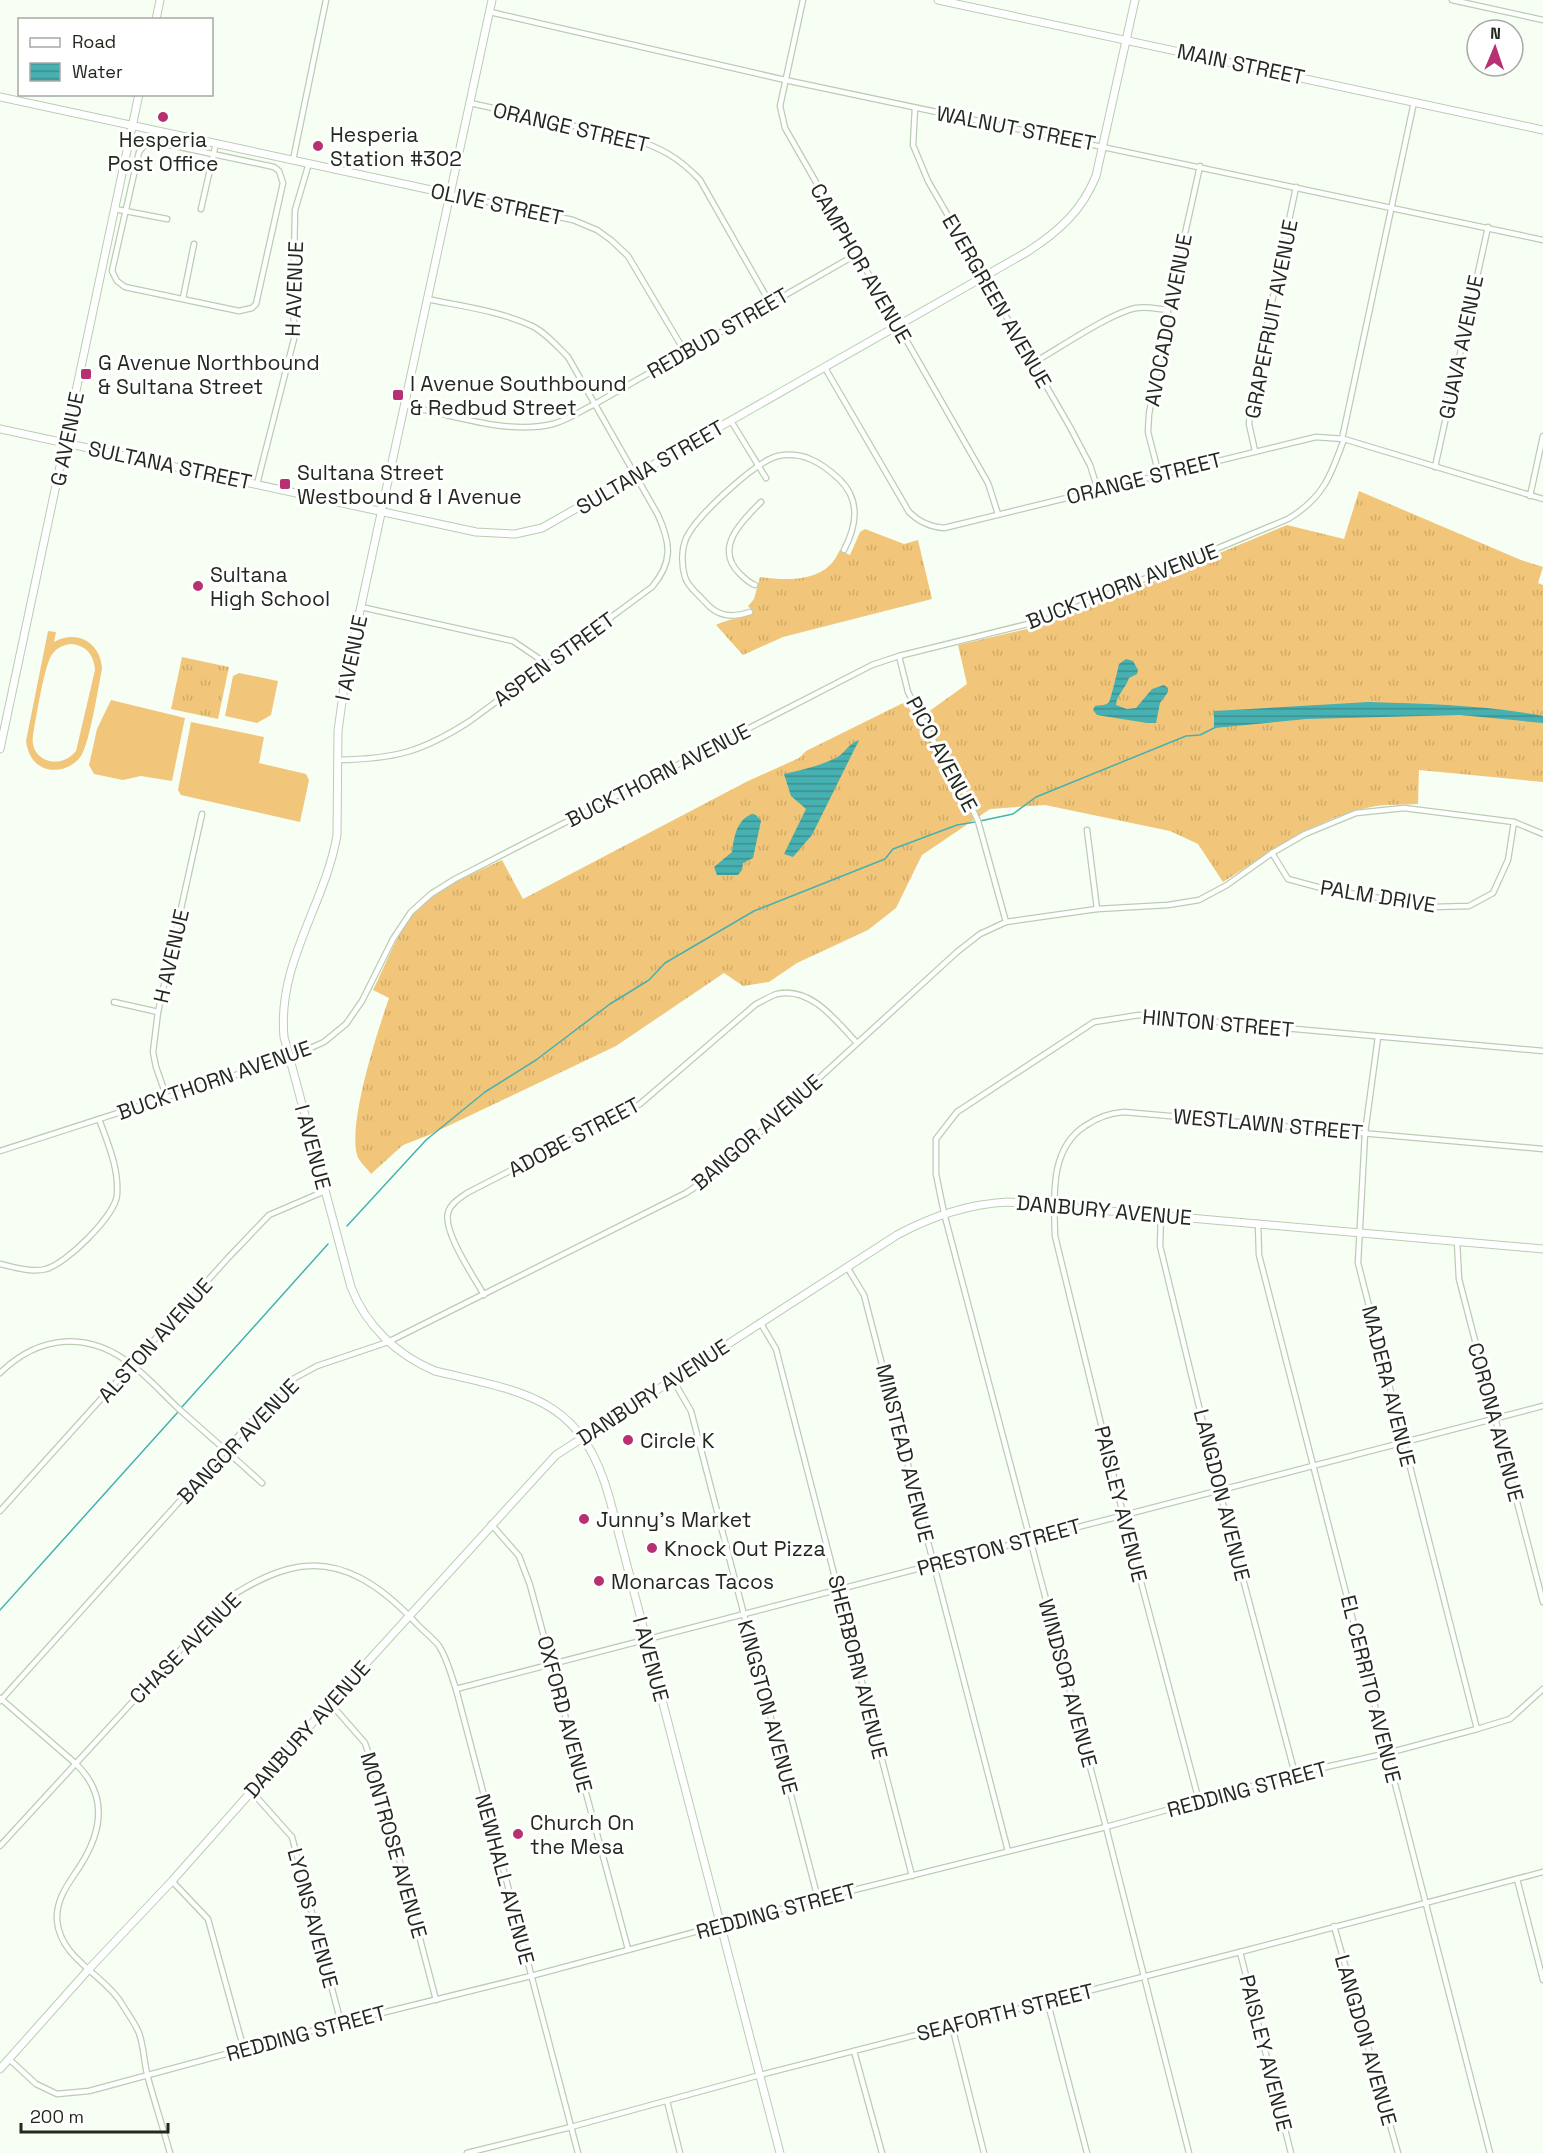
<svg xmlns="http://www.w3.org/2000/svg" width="1543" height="2153" viewBox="0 0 1543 2153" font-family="'Space Grotesk',sans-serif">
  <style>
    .grass { fill: url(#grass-tufts) }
    .pitch { fill: #f2c67a; fill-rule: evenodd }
    .water { fill: url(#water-rules) }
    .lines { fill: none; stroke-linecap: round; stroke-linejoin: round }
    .stream { stroke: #47b0b0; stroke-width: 1.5 }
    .street-casing { stroke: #bacdb3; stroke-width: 7 }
    .secondary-casing { stroke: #bacdb3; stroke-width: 9 }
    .street { stroke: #fff; stroke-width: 4.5 }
    .secondary { stroke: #fff; stroke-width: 7 }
    .poi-dot { fill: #b63072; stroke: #fff; stroke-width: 2 }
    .labels { text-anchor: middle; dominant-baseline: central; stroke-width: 6; stroke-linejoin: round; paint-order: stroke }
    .street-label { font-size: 21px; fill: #22291f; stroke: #fff }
    .poi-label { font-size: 21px; fill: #22291f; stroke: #fff; text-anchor: start }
  </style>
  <defs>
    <pattern id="grass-tufts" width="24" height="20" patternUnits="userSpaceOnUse" patternTransform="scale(1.5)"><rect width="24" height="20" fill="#f2c67a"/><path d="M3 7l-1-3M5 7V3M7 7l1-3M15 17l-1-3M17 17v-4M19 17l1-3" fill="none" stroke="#cfaa69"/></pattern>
    <pattern id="water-rules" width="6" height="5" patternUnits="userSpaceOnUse" patternTransform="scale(1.5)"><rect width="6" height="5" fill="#47b0b0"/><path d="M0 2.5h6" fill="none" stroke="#3b8f8f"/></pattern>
  </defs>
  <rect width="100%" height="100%" fill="#f7fff4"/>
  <g class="grass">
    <path d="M1359,491L1521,560L1543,567L1538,583L1543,585V782L1419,770L1418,804C1404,805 1389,804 1376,806C1318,817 1271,851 1223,882L1198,844L1170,831L1045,805L990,809L922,855L896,908L868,930L797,963L769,982L743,986L724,973L616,1046L429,1135L403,1145L371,1174C367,1168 359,1162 357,1155C348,1122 377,1033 389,998L373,990C384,968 393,944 406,923C426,891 469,876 502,860L523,899L746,782L799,758L806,751L905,702L917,720L967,684L958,645L1035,627L1087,608L1287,525L1344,539Z"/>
    <path d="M865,529L904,544L918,540L932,599L783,637L743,655L716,625C729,618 741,620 753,611L748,606L754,599L760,577C782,580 812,582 829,566C834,562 837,555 840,550L850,555L860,532Z"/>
    <polygon points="182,657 229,667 218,719 171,709"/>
  </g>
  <g class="pitch">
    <path d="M48,631L56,632L54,642C77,629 101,643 102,669C98,688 90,742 81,756C73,767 60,772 47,769C33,765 28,754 26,741ZM71,644C86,645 94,655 95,670L76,751C60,771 29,761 33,735C36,718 44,668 51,656C56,648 62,645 71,644Z"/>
    <polygon points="239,673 278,681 271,715 257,723 225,716 233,676"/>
    <polygon points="111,700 185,718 172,781 141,776 123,780 94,774 89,765 97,729"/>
    <polygon points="191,722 264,737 259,763 306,774 309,780 300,822 181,795 178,790"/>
  </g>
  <g class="water">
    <path d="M1126,659L1133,661L1138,670L1137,674L1129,678C1126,688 1117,694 1116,705L1127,709L1136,708L1152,689L1164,685L1168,688V692L1160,703L1156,723H1147L1097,715L1093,710L1095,706C1099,705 1106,706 1109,702C1111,699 1118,669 1119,664Z"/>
    <path d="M1369,702C1428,704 1485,705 1543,716V723L1460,715L1307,719L1214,728V711Z"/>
    <path d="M859,740L812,835L793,857L784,854L806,809L791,796L784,774C802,770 819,766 836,758C845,753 849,743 859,740Z"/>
    <path d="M752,814L756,815L761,821L753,858L743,863L742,870L738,875H717L714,867L732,852C734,838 736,820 752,814Z"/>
  </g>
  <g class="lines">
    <g class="stream">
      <polyline points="980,821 1013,814 1036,797 1186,736 1200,735 1216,727"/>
      <polyline points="347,1226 426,1140 485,1092 536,1060 610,1004 649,980 665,963 754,911 885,859 893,849 957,825 975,822"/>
      <polyline points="181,1408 328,1244"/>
      <polyline points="0,1610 178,1412"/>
    </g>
    <g class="street-casing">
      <g id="street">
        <polyline points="803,0 780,106 785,128 988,483 998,514"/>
        <polyline points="1452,0 1543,20"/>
        <polyline points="490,12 785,80 1543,240"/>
        <path d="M470,103L633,139C662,148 679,158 700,180L770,303"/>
        <polyline points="915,108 913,145 928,181 1070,427 1090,465 1098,490"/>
        <polygon points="156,142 274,167 279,171 283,183 256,304 252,308 239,311 125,287 117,281 112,271 139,152 145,145"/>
        <polyline points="293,160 326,0"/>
        <polyline points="450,194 573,220 597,230 611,240 628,256 685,352"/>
        <polyline points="115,209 167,219"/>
        <polyline points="201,209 216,143"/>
        <polyline points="183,298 194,244"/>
        <path d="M1033,363C1058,349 1110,313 1136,308C1147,306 1157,309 1168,310"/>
        <path d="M825,368L909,512C919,522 930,527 944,528L1316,437L1344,439L1543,499"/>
        <path d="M404,405C450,415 508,435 553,424C568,420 582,410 595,404L857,254"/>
        <polyline points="731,421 766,478"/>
        <polyline points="1342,439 1414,102"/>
        <polyline points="1255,451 1249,424 1251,402 1296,187"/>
        <polyline points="1435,467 1488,227"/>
        <polyline points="1159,475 1148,432 1149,414 1168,310 1200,166"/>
        <polyline points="257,484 295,335 293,311 295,210 309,163"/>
        <polyline points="1530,496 1543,436"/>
        <path d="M755,585C749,583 745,579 740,574C713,548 742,521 761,502"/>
        <polyline points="361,607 513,641 547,664"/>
        <path d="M750,612C732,618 718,617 705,602C699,595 687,586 685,577C681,564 681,545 689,533C701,513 756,461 778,456C803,451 822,463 839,479C861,500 857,525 844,550"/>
        <polyline points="899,656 908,692 931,737 959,781 978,821 1006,922"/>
        <path d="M338,760C395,759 422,752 470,721L652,587C673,562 671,544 658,515L568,357C557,346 546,333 532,326C500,311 461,306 427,299"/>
        <polyline points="1087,830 1097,909"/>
        <polyline points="1272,853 1288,879 1325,889 1433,907 1469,906 1493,893 1508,860 1514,822"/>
        <polyline points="114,1002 158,1012"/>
        <polyline points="1378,1037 1365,1133 1358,1263 1477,1729"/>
        <polyline points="167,1098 156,1067 153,1052 158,1012 202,814"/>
        <path d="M0,1151L288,1058L324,1042L346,1024L362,1001L393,939L411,912L431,894L455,879L872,665L899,656L1048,619L1288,519C1323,498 1331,476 1344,439"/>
        <polyline points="1161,1215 1160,1246 1219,1489 1295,1774"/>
        <polyline points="1258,1223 1259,1255 1490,2153"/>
        <polyline points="1457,1241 1459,1279 1543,1602"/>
        <path d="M0,1264C14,1267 32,1273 46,1269C66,1264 115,1216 117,1195C119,1168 108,1144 99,1119"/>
        <polyline points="847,1267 864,1295 1008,1851"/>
        <path d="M484,1295C474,1277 443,1232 448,1213C450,1204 460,1198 467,1193L640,1104L756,1004C763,1001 770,996 777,994C811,986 837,1022 857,1043"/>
        <polyline points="760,1322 776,1349 912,1876"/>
        <path d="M0,1373C40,1334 89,1331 132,1365C149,1378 164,1395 179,1409C207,1434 235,1458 262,1483"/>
        <polyline points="673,1380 691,1411 818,1899"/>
        <polyline points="0,1511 228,1258 269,1215 325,1191"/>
        <polyline points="491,1524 519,1556 530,1585 628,1949"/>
        <polyline points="456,1689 1543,1406"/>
        <path d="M0,1698L75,1763C108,1794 103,1830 80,1866C69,1883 56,1898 57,1920C60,1958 101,1973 120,2001C126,2011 135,2023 139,2033C144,2047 144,2063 148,2078C155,2103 163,2128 170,2153"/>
        <polyline points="0,1701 267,1404 293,1379 317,1366 388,1342 686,1193 712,1176 957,952 980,934 1006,922 1097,909 1168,905 1199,900 1227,885 1272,853 1305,834 1356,813 1404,808 1514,822 1543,834"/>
        <polyline points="330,1703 365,1743 382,1794 436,2000"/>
        <polyline points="252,1792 292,1837 341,2023"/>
        <path d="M1199,1801L1123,1514L1055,1236C1054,1198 1049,1149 1085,1126C1098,1117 1109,1113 1124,1112L1543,1149"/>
        <path d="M0,1846L227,1599C247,1586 266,1575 289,1569C341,1555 383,1588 416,1623C423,1631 433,1638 439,1646C447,1658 451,1675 456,1689L578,2153"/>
        <polyline points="1517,1879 1543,1980"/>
        <polyline points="172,1881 208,1919 244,2050"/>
        <polyline points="1334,1926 1398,2153"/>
        <polyline points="1240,1952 1291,2153"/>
        <polyline points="1047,2000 1087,2153"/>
        <polyline points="952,2026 984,2153"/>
        <polyline points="854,2051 882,2153"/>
        <polyline points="9,2059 36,2084 57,2094 89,2091 341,2023 531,1976 818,1899 1106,1827 1295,1774 1388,1753 1477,1729 1510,1719 1543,1689"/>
        <polyline points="667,2101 680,2153"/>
        <polyline points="467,2153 571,2127 760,2075 1240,1952 1543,1872"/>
        <polyline points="1189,2153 1106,1827 944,1213 936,1174 936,1139 957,1112 1094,1022 1139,1015 1543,1051"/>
      </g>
    </g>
    <g class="secondary-casing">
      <g id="secondary">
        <path d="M492,0L345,680L338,731L337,835C325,905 277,963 284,1037L351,1287C366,1326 397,1355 435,1371C527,1393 582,1397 610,1500L780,2153"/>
        <polyline points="938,0 1543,130"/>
        <polyline points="156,20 160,0"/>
        <polyline points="0,97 450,194"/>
        <path d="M0,429L476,532L515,534L542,528L1027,252C1058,232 1082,211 1096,176L1135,0"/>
        <polyline points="0,749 139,94"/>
        <path d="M0,2069L89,1969L172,1881L330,1703L556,1455L897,1235C932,1216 968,1204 1008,1202L1543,1249"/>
      </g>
    </g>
    <use href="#street" class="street"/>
    <use href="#secondary" class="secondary"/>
  </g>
  <g class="poi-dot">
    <circle cx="163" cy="117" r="6"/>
    <circle cx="318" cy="146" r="6"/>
    <rect x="80" y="368" width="12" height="12" rx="3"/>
    <rect x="392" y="389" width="12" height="12" rx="3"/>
    <rect x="279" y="478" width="12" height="12" rx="3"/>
    <circle cx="198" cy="586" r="6"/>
    <circle cx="628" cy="1440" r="6"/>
    <circle cx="584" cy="1519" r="6"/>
    <circle cx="652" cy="1548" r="6"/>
    <circle cx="599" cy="1581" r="6"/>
    <circle cx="518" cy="1834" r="6"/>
  </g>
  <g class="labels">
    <g class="street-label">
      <text transform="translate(1241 64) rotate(12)">MAIN STREET</text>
      <text transform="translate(571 127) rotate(13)">ORANGE STREET</text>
      <text transform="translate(1016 128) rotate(11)">WALNUT STREET</text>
      <text transform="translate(497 204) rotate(12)">OLIVE STREET</text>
      <text transform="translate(861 263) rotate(60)">CAMPHOR AVENUE</text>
      <text transform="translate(294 289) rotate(-88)">H AVENUE</text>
      <text transform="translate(997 301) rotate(60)">EVERGREEN AVENUE</text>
      <text transform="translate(1271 319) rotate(-79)">GRAPEFRUIT AVENUE</text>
      <text transform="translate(1168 320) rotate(-79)">AVOCADO AVENUE</text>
      <text transform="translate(718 333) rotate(-30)">REDBUD STREET</text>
      <text transform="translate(1461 347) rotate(-78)">GUAVA AVENUE</text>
      <text transform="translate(67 439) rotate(-78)">G AVENUE</text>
      <text transform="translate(170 465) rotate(12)">SULTANA STREET</text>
      <text transform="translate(650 467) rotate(-30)">SULTANA STREET</text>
      <text transform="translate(1144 478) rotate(-14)">ORANGE STREET</text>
      <text transform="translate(1122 586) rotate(-21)">BUCKTHORN AVENUE</text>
      <text transform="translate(351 658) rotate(-78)">I AVENUE</text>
      <text transform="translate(554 659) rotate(-36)">ASPEN STREET</text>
      <text transform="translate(942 754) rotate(62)">PICO AVENUE</text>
      <text transform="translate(658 775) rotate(-27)">BUCKTHORN AVENUE</text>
      <text transform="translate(1378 896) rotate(9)">PALM DRIVE</text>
      <text transform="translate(171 956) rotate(-77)">H AVENUE</text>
      <text transform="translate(1218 1023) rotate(5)">HINTON STREET</text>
      <text transform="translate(214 1080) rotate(-19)">BUCKTHORN AVENUE</text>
      <text transform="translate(1268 1124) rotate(5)">WESTLAWN STREET</text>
      <text transform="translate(757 1132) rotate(-41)">BANGOR AVENUE</text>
      <text transform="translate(574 1137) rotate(-28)">ADOBE STREET</text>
      <text transform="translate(313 1147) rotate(75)">I AVENUE</text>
      <text transform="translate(1104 1210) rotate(5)">DANBURY AVENUE</text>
      <text transform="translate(155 1340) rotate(-48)">ALSTON AVENUE</text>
      <text transform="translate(1389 1386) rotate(76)">MADERA AVENUE</text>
      <text transform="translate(653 1392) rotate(-33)">DANBURY AVENUE</text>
      <text transform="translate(1496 1422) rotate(75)">CORONA AVENUE</text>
      <text transform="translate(238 1441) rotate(-46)">BANGOR AVENUE</text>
      <text transform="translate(905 1453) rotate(76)">MINSTEAD AVENUE</text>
      <text transform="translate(1222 1495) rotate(76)">LANGDON AVENUE</text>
      <text transform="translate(1121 1504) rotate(76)">PAISLEY AVENUE</text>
      <text transform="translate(999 1547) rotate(-15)">PRESTON STREET</text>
      <text transform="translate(185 1648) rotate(-45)">CHASE AVENUE</text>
      <text transform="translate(651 1659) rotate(75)">I AVENUE</text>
      <text transform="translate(858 1667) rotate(76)">SHERBORN AVENUE</text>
      <text transform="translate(1068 1683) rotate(75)">WINDSOR AVENUE</text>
      <text transform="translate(1371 1689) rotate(76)">EL CERRITO AVENUE</text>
      <text transform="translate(768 1707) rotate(75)">KINGSTON AVENUE</text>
      <text transform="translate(565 1714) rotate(75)">OXFORD AVENUE</text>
      <text transform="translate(307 1729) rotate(-48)">DANBURY AVENUE</text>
      <text transform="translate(1247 1789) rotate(-15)">REDDING STREET</text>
      <text transform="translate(394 1845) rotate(74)">MONTROSE AVENUE</text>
      <text transform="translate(505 1879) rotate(75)">NEWHALL AVENUE</text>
      <text transform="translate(776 1911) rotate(-15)">REDDING STREET</text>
      <text transform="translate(313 1918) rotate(75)">LYONS AVENUE</text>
      <text transform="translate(1005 2012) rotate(-14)">SEAFORTH STREET</text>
      <text transform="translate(306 2033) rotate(-15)">REDDING STREET</text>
      <text transform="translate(1366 2040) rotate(74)">LANGDON AVENUE</text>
      <text transform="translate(1266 2053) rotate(76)">PAISLEY AVENUE</text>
    </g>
    <g class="poi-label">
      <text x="330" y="134">Hesperia<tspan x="330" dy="24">Station #302</tspan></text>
      <text x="163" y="139" text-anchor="middle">Hesperia<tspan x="163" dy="24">Post Office</tspan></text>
      <text x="98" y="362">G Avenue Northbound<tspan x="98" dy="24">&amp; Sultana Street</tspan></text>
      <text x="410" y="383">I Avenue Southbound<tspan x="410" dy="24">&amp; Redbud Street</tspan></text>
      <text x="297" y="472">Sultana Street<tspan x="297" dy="24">Westbound &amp; I Avenue</tspan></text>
      <text x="210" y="574">Sultana<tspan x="210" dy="24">High School</tspan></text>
      <text x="640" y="1440">Circle K</text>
      <text x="596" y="1519">Junny's Market</text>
      <text x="664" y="1548">Knock Out Pizza</text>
      <text x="611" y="1581">Monarcas Tacos</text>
      <text x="530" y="1822">Church On<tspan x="530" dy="24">the Mesa</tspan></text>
    </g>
  </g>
  <rect x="18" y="18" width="195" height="78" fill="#ffffff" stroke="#a7a9a5" stroke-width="1.5"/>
  <rect x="30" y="38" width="30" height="9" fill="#ffffff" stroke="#a7a9a5" stroke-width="1.5"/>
  <text x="72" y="48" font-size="18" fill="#22291f">Road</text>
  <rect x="30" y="63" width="30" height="18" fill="url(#water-rules)" stroke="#a7a9a5" stroke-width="1.5"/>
  <text x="72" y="78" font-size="18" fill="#22291f">Water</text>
  <g transform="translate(1495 48) rotate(2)"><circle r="28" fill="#ffffff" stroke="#a7a9a5" stroke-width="1.5"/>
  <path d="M0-4.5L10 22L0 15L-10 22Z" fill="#b63072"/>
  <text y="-9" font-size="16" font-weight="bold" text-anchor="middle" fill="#22291f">N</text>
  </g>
  <path d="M21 2123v9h147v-9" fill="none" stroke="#22291f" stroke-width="3"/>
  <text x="30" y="2123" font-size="18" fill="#22291f" stroke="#ffffff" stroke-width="4.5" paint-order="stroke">200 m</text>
</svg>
